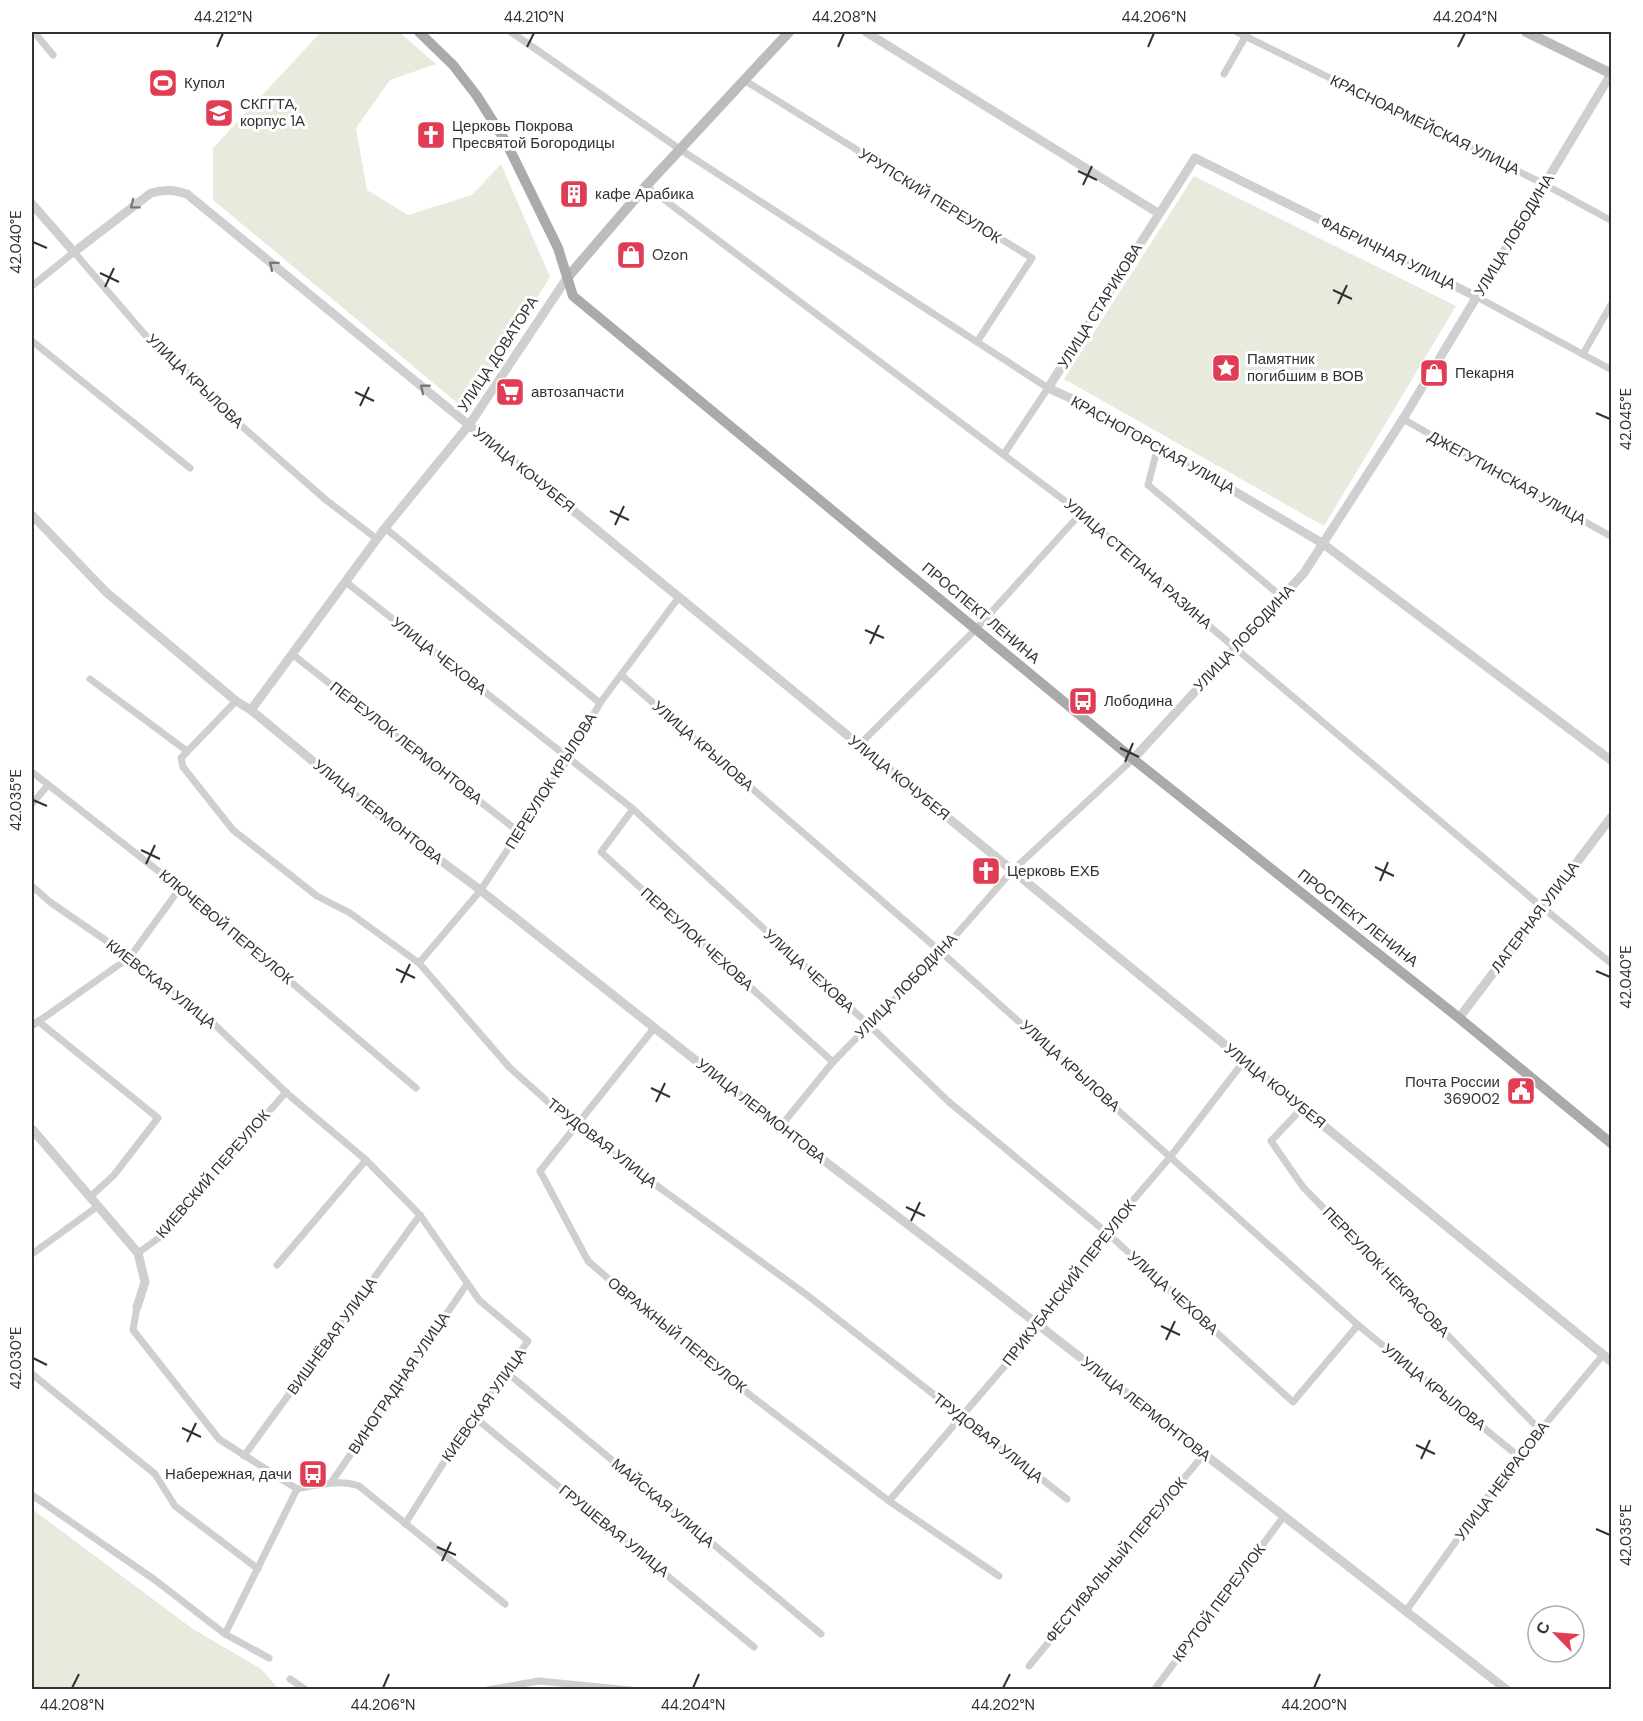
<svg xmlns="http://www.w3.org/2000/svg" width="1643" height="1721" viewBox="0 0 1643 1721" font-family="'DM Sans',sans-serif">
  <style>
    .green { fill: #e6ebde }
    .lines { fill: none; stroke-linecap: round; stroke-linejoin: round }
    .minor { stroke: #cfcfcf; stroke-width: 7 }
    .tertiary { stroke: #cfcfcf; stroke-width: 9 }
    .secondary { stroke: #bcbcbc; stroke-width: 10 }
    .primary { stroke: #aaa; stroke-width: 10 }
    .oneway { stroke: #797979 }
    .ticks { fill: none; stroke: #323232; stroke-width: 2 }
    .labels { text-anchor: middle; dominant-baseline: central; stroke-width: 6; stroke-linejoin: round; paint-order: stroke }
    .poi-label { font-size: 15px; fill: #323232; stroke: #fff; text-anchor: start }
    .street-label { font-size: 15px; fill: #323232; stroke: #fff }
    .neatline { fill: none; stroke: #323232; stroke-width: 2 }
    .ticks-label { font-size: 15px; text-anchor: middle; fill: #323232 }
  </style>
  <rect width="100%" height="100%" fill="#fff"/>
  <g class="green">
    <polygon points="321,32 399,32 436,64 390,80 356,128 367,190 408,215 472,195 501,164 550,277 467,411 213,200 213,148"/>
    <polygon points="1194,176 1456,306 1324,526 1064,379"/>
    <polygon points="32,1509 193,1629 261,1669 279,1689 32,1689"/>
  </g>
  <g class="lines">
    <g class="minor">
      <polyline points="34,32 53,55"/>
      <polyline points="511,32 681,150 1048,388 1004,454"/>
      <polyline points="1237,32 1544,184 1612,221"/>
      <polyline points="1224,74 1248,32"/>
      <polyline points="744,80 1032,258 977,342"/>
      <polyline points="646,186 1081,513 1176,598 1542,907 1612,964"/>
      <polyline points="32,286 74,252 147,337 174,359 229,415 326,500 377,539"/>
      <polyline points="1477,297 1612,370"/>
      <polyline points="32,341 190,468"/>
      <polyline points="1583,354 1612,303"/>
      <polyline points="1403,419 1612,537"/>
      <polyline points="1158,446 1148,485 1282,597"/>
      <polyline points="385,528 600,703"/>
      <polyline points="346,582 633,809 868,1024 949,1102 1106,1232 1293,1402 1358,1325"/>
      <polyline points="292,654 519,832"/>
      <polyline points="621,675 941,952 1358,1325 1518,1456"/>
      <polyline points="90,679 187,751"/>
      <polyline points="236,701 181,758 183,767 233,830 317,896 350,913 419,963 509,1067 575,1126 807,1295 1067,1499"/>
      <polyline points="859,745 977,628 1081,513"/>
      <polyline points="32,772 180,888 416,1088"/>
      <polyline points="32,804 48,785"/>
      <polyline points="633,809 601,852 833,1062"/>
      <polyline points="32,886 50,902 130,957 196,1007 290,1096 366,1160 420,1215 479,1300 528,1341 473,1416 405,1524"/>
      <polyline points="419,963 480,891 572,753 600,703 679,597"/>
      <polyline points="38,1021 158,1118 114,1175 90,1197"/>
      <polyline points="32,1026 130,957 180,888"/>
      <polyline points="655,1027 540,1171 588,1261 686,1346 889,1501 999,1576"/>
      <polyline points="1302,1108 1271,1141 1303,1187 1540,1430"/>
      <polyline points="780,1127 833,1062 941,952 1012,871 1133,759"/>
      <polyline points="138,1253 160,1237 286,1092"/>
      <polyline points="32,1254 98,1206"/>
      <polyline points="277,1265 366,1160"/>
      <path d="M137,1307L133,1330L219,1439L297,1489C317,1485 339,1479 359,1486L505,1604"/>
      <polyline points="505,1371 821,1634"/>
      <polyline points="32,1374 155,1474 175,1506 258,1569"/>
      <polyline points="473,1416 754,1647"/>
      <polyline points="244,1456 420,1215"/>
      <polyline points="331,1483 467,1284"/>
      <polyline points="32,1495 155,1580 225,1634 269,1658"/>
      <polyline points="889,1501 1039,1326 1106,1232 1171,1156 1244,1061"/>
      <polyline points="1406,1611 1507,1470 1603,1355"/>
      <polyline points="225,1634 297,1489"/>
      <polyline points="1029,1666 1204,1454"/>
      <polyline points="290,1679 306,1690"/>
      <polyline points="487,1690 539,1681 630,1690"/>
      <polyline points="1154,1690 1284,1516"/>
    </g>
    <g class="tertiary">
      <polyline points="866,32 1158,213"/>
      <path d="M32,204L74,252L151,193C165,189 174,190 187,194L1612,1362"/>
      <polyline points="1477,297 1195,158 1048,388 1077,401 1158,446 1322,543 1612,761"/>
      <polyline points="32,515 106,592 236,701 251,710 372,810 475,886 780,1127 986,1284 1507,1690"/>
      <polyline points="251,710 385,528 469,425 567,278"/>
      <polyline points="1133,759 1304,573 1403,419 1611,74"/>
      <polyline points="1459,1018 1612,816"/>
      <polyline points="32,1129 138,1253 145,1282 137,1307"/>
    </g>
    <g class="secondary">
      <polyline points="1526,32 1612,74"/>
      <polyline points="567,278 646,186 789,32"/>
    </g>
    <polyline class="primary" points="419,32 453,65 477,96 506,142 558,248 573,296 1133,759 1459,1018 1612,1144"/>
  </g>
  <defs><path id="oneway-chevron" d="M-2-3.5L2.5 0L-2 3.5" fill="none" stroke-width="1.6" stroke-linecap="round" stroke-linejoin="round" transform="scale(1.5)"/></defs>
  <g class="oneway">
    <use href="#oneway-chevron" transform="translate(134 205) rotate(143)"/>
    <use href="#oneway-chevron" transform="translate(273 265) rotate(-140)"/>
    <use href="#oneway-chevron" transform="translate(424 388) rotate(-141)"/>
  </g>
  <path class="ticks" d="M217,47L223,33M527,47L534,33M838,47L844,33M1148,47L1154,33M1458,47L1465,33M1078,171L1097,180M1083,185L1092,166M33,242L47,248M100,273L119,282M105,287L114,268M1333,290L1352,299M1338,304L1347,285M355,392L374,401M360,406L369,387M1596,413L1610,419M610,511L629,520M615,525L624,506M865,630L884,638M870,644L879,625M1120,748L1139,757M1125,762L1133,743M33,800L47,806M141,850L160,859M146,864L155,845M1375,867L1394,876M1380,881L1388,862M396,969L415,978M1596,971L1610,977M401,983L410,964M651,1088L670,1097M656,1102L665,1083M906,1207L925,1216M911,1221L920,1202M1161,1326L1180,1335M1166,1340L1175,1321M33,1358L47,1365M182,1428L201,1437M187,1442L196,1423M1416,1445L1435,1454M1421,1459L1430,1440M1596,1529L1610,1535M437,1547L456,1555M442,1561L451,1542M72,1688L79,1674M383,1688L389,1674M693,1688L699,1674M1003,1688L1010,1674M1314,1688L1320,1674"/>
  <defs>
    <g id="stadium-square" transform="scale(1.5)"><rect x="-9" y="-9" width="18" height="18" rx="4" fill="#e03d55" stroke="#fff"/><path d="M0-5a6.5 5 0 1 0 0 10a6.5 5 0 1 0 0-10ZM-3.5-1.8h7v3.6h-7Z" fill="#fff"/></g>
    <g id="university-square" transform="scale(1.5)"><rect x="-9" y="-9" width="18" height="18" rx="4" fill="#e03d55" stroke="#fff"/><path d="M0-5L7-2L0 1L-7-2ZM-4 1L0 2.5L4 1V4Q0 6-4 4Z" fill="#fff"/></g>
    <g id="church-square" transform="scale(1.5)"><rect x="-9" y="-9" width="18" height="18" rx="4" fill="#e03d55" stroke="#fff"/><path d="M-1.2-6h2.4v3.5h3.3v2.4h-3.3V6h-2.4V-.1h-3.3v-2.4h3.3Z" fill="#fff"/></g>
    <g id="building-square" transform="scale(1.5)"><rect x="-9" y="-9" width="18" height="18" rx="4" fill="#e03d55" stroke="#fff"/><path d="M-4-6H4V6H1V3H-1V6H-4ZM-2.5-4.3h1.7v1.8h-1.7ZM.8-4.3h1.7v1.8H.8ZM-2.5-1h1.7V.8h-1.7ZM.8-1h1.7V.8H.8Z" fill="#fff"/></g>
    <g id="shop-square" transform="scale(1.5)"><rect x="-9" y="-9" width="18" height="18" rx="4" fill="#e03d55" stroke="#fff"/><path d="M-5-2.5h2.3a2.7 3.5 0 0 1 5.4 0H5L5.5 6h-11ZM-1.5-2.5h3a1.5 2.3 0 0 0-3 0Z" fill="#fff"/></g>
    <g id="sight-square" transform="scale(1.5)"><rect x="-9" y="-9" width="18" height="18" rx="4" fill="#e03d55" stroke="#fff"/><path d="M0-6L1.8-2.2L6-1.7L2.9 1.2L3.7 5.4L0 3.3L-3.7 5.4L-2.9 1.2L-6-1.7L-1.8-2.2Z" fill="#fff"/></g>
    <g id="supermarket-square" transform="scale(1.5)"><rect x="-9" y="-9" width="18" height="18" rx="4" fill="#e03d55" stroke="#fff"/><path d="M-6-5.5h2.5l.6 2H6L4.5 2H-2.5L-4.4-4H-6ZM-1.5 3.2a1.3 1.3 0 1 0 .1 0ZM3 3.2a1.3 1.3 0 1 0 .1 0Z" fill="#fff"/></g>
    <g id="bus-square" transform="scale(1.5)"><rect x="-9" y="-9" width="18" height="18" rx="4" fill="#e03d55" stroke="#fff"/><path d="M-5-6H5V4H4V6H2V4H-2V6H-4V4H-5ZM-3.5-4V0h7V-4ZM-3.5 1.2v1.5H-2V1.2ZM2 1.2v1.5H3.5V1.2Z" fill="#fff"/></g>
    <g id="civic-square" transform="scale(1.5)"><rect x="-9" y="-9" width="18" height="18" rx="4" fill="#e03d55" stroke="#fff"/><path d="M-.6-6.5H3V-4.5H.6V-3L4-1V1h2V6H-6V1h2V-1L-.6-3ZM-1.2 2.5V6h2.4V2.5Z" fill="#fff"/></g>
  </defs>
  <g fill-rule="evenodd">
    <use href="#stadium-square" x="163" y="83"/>
    <use href="#university-square" x="219" y="113"/>
    <use href="#church-square" x="431" y="135"/>
    <use href="#building-square" x="574" y="194"/>
    <use href="#shop-square" x="631" y="255"/>
    <use href="#sight-square" x="1226" y="368"/>
    <use href="#shop-square" x="1434" y="373"/>
    <use href="#supermarket-square" x="510" y="392"/>
    <use href="#bus-square" x="1083" y="701"/>
    <use href="#church-square" x="986" y="871"/>
    <use href="#civic-square" x="1521" y="1091"/>
    <use href="#bus-square" x="313" y="1474"/>
  </g>
  <g class="labels">
    <g class="poi-label">
      <text x="184" y="83">Купол</text>
      <text x="240" y="104">СКГГТА,<tspan x="240" dy="17">корпус 1А</tspan></text>
      <text x="452" y="126">Церковь Покрова<tspan x="452" dy="17">Пресвятой Богородицы</tspan></text>
      <text x="595" y="194">кафе Арабика</text>
      <text x="652" y="255">Ozon</text>
      <text x="1247" y="359">Памятник<tspan x="1247" dy="17">погибшим в ВОВ</tspan></text>
      <text x="1455" y="373">Пекарня</text>
      <text x="531" y="392">автозапчасти</text>
      <text x="1104" y="701">Лободина</text>
      <text x="1007" y="871">Церковь ЕХБ</text>
      <text x="1500" y="1082" text-anchor="end">Почта России<tspan x="1500" dy="17">369002</tspan></text>
      <text x="292" y="1474" text-anchor="end">Набережная, дачи</text>
    </g>
    <g class="street-label">
      <text transform="translate(1425 125) rotate(26)">КРАСНОАРМЕЙСКАЯ УЛИЦА</text>
      <text transform="translate(930 196) rotate(32)">УРУПСКИЙ ПЕРЕУЛОК</text>
      <text transform="translate(1514 235) rotate(-59)">УЛИЦА ЛОБОДИНА</text>
      <text transform="translate(1388 253) rotate(26)">ФАБРИЧНАЯ УЛИЦА</text>
      <text transform="translate(1100 306) rotate(-58)">УЛИЦА СТАРИКОВА</text>
      <text transform="translate(498 354) rotate(-57)">УЛИЦА ДОВАТОРА</text>
      <text transform="translate(195 381) rotate(44)">УЛИЦА КРЫЛОВА</text>
      <text transform="translate(1153 445) rotate(29)">КРАСНОГОРСКАЯ УЛИЦА</text>
      <text transform="translate(524 470) rotate(39)">УЛИЦА КОЧУБЕЯ</text>
      <text transform="translate(1507 478) rotate(29)">ДЖЕГУТИНСКАЯ УЛИЦА</text>
      <text transform="translate(1138 564) rotate(41)">УЛИЦА СТЕПАНА РАЗИНА</text>
      <text transform="translate(981 613) rotate(40)">ПРОСПЕКТ ЛЕНИНА</text>
      <text transform="translate(1244 638) rotate(-47)">УЛИЦА ЛОБОДИНА</text>
      <text transform="translate(439 656) rotate(38)">УЛИЦА ЧЕХОВА</text>
      <text transform="translate(406 743) rotate(38)">ПЕРЕУЛОК ЛЕРМОНТОВА</text>
      <text transform="translate(703 746) rotate(41)">УЛИЦА КРЫЛОВА</text>
      <text transform="translate(899 778) rotate(39)">УЛИЦА КОЧУБЕЯ</text>
      <text transform="translate(551 781) rotate(-58)">ПЕРЕУЛОК КРЫЛОВА</text>
      <text transform="translate(378 812) rotate(38)">УЛИЦА ЛЕРМОНТОВА</text>
      <text transform="translate(1535 917) rotate(-53)">ЛАГЕРНАЯ УЛИЦА</text>
      <text transform="translate(1358 918) rotate(38)">ПРОСПЕКТ ЛЕНИНА</text>
      <text transform="translate(226 927) rotate(40)">КЛЮЧЕВОЙ ПЕРЕУЛОК</text>
      <text transform="translate(697 939) rotate(42)">ПЕРЕУЛОК ЧЕХОВА</text>
      <text transform="translate(809 971) rotate(42)">УЛИЦА ЧЕХОВА</text>
      <text transform="translate(161 984) rotate(38)">КИЕВСКАЯ УЛИЦА</text>
      <text transform="translate(906 986) rotate(-46)">УЛИЦА ЛОБОДИНА</text>
      <text transform="translate(1070 1066) rotate(42)">УЛИЦА КРЫЛОВА</text>
      <text transform="translate(1275 1086) rotate(39)">УЛИЦА КОЧУБЕЯ</text>
      <text transform="translate(761 1111) rotate(38)">УЛИЦА ЛЕРМОНТОВА</text>
      <text transform="translate(602 1143) rotate(38)">ТРУДОВАЯ УЛИЦА</text>
      <text transform="translate(213 1174) rotate(-49)">КИЕВСКИЙ ПЕРЕУЛОК</text>
      <text transform="translate(1386 1272) rotate(46)">ПЕРЕУЛОК НЕКРАСОВА</text>
      <text transform="translate(1069 1283) rotate(-52)">ПРИКУБАНСКИЙ ПЕРЕУЛОК</text>
      <text transform="translate(1173 1293) rotate(42)">УЛИЦА ЧЕХОВА</text>
      <text transform="translate(677 1335) rotate(39)">ОВРАЖНЫЙ ПЕРЕУЛОК</text>
      <text transform="translate(332 1336) rotate(-54)">ВИШНЁВАЯ УЛИЦА</text>
      <text transform="translate(399 1383) rotate(-56)">ВИНОГРАДНАЯ УЛИЦА</text>
      <text transform="translate(1434 1387) rotate(39)">УЛИЦА КРЫЛОВА</text>
      <text transform="translate(484 1405) rotate(-55)">КИЕВСКАЯ УЛИЦА</text>
      <text transform="translate(1146 1409) rotate(38)">УЛИЦА ЛЕРМОНТОВА</text>
      <text transform="translate(988 1438) rotate(38)">ТРУДОВАЯ УЛИЦА</text>
      <text transform="translate(1502 1481) rotate(-53)">УЛИЦА НЕКРАСОВА</text>
      <text transform="translate(663 1503) rotate(40)">МАЙСКАЯ УЛИЦА</text>
      <text transform="translate(614 1531) rotate(39)">ГРУШЕВАЯ УЛИЦА</text>
      <text transform="translate(1116 1560) rotate(-50)">ФЕСТИВАЛЬНЫЙ ПЕРЕУЛОК</text>
      <text transform="translate(1219 1603) rotate(-53)">КРУТОЙ ПЕРЕУЛОК</text>
    </g>
  </g>
  <rect width="1643" height="1721" fill="none" stroke="#ffffff" stroke-width="66"/>
  <g transform="translate(1556 1634) rotate(295)"><circle r="28" fill="#ffffff" stroke="#adadad" stroke-width="1.5"/>
  <path d="M0-4.5L10 22L0 15L-10 22Z" fill="#e03d55"/>
  <text y="-9" font-size="16" font-weight="bold" text-anchor="middle" fill="#323232">С</text>
  </g>
  <rect x="33" y="33" width="1577" height="1655" class="neatline"/>
  <g class="ticks-label">
    <text x="223" y="22">44.212°N</text>
    <text x="534" y="22">44.210°N</text>
    <text x="844" y="22">44.208°N</text>
    <text x="1154" y="22">44.206°N</text>
    <text x="1465" y="22">44.204°N</text>
    <text transform="translate(16 242) rotate(-90)" y="5">42.040°E</text>
    <text transform="translate(1626 419) rotate(-90)" y="5">42.045°E</text>
    <text transform="translate(16 800) rotate(-90)" y="5">42.035°E</text>
    <text transform="translate(1626 977) rotate(-90)" y="5">42.040°E</text>
    <text transform="translate(16 1358) rotate(-90)" y="5">42.030°E</text>
    <text transform="translate(1626 1535) rotate(-90)" y="5">42.035°E</text>
    <text x="72" y="1710">44.208°N</text>
    <text x="383" y="1710">44.206°N</text>
    <text x="693" y="1710">44.204°N</text>
    <text x="1003" y="1710">44.202°N</text>
    <text x="1314" y="1710">44.200°N</text>
  </g>
</svg>
